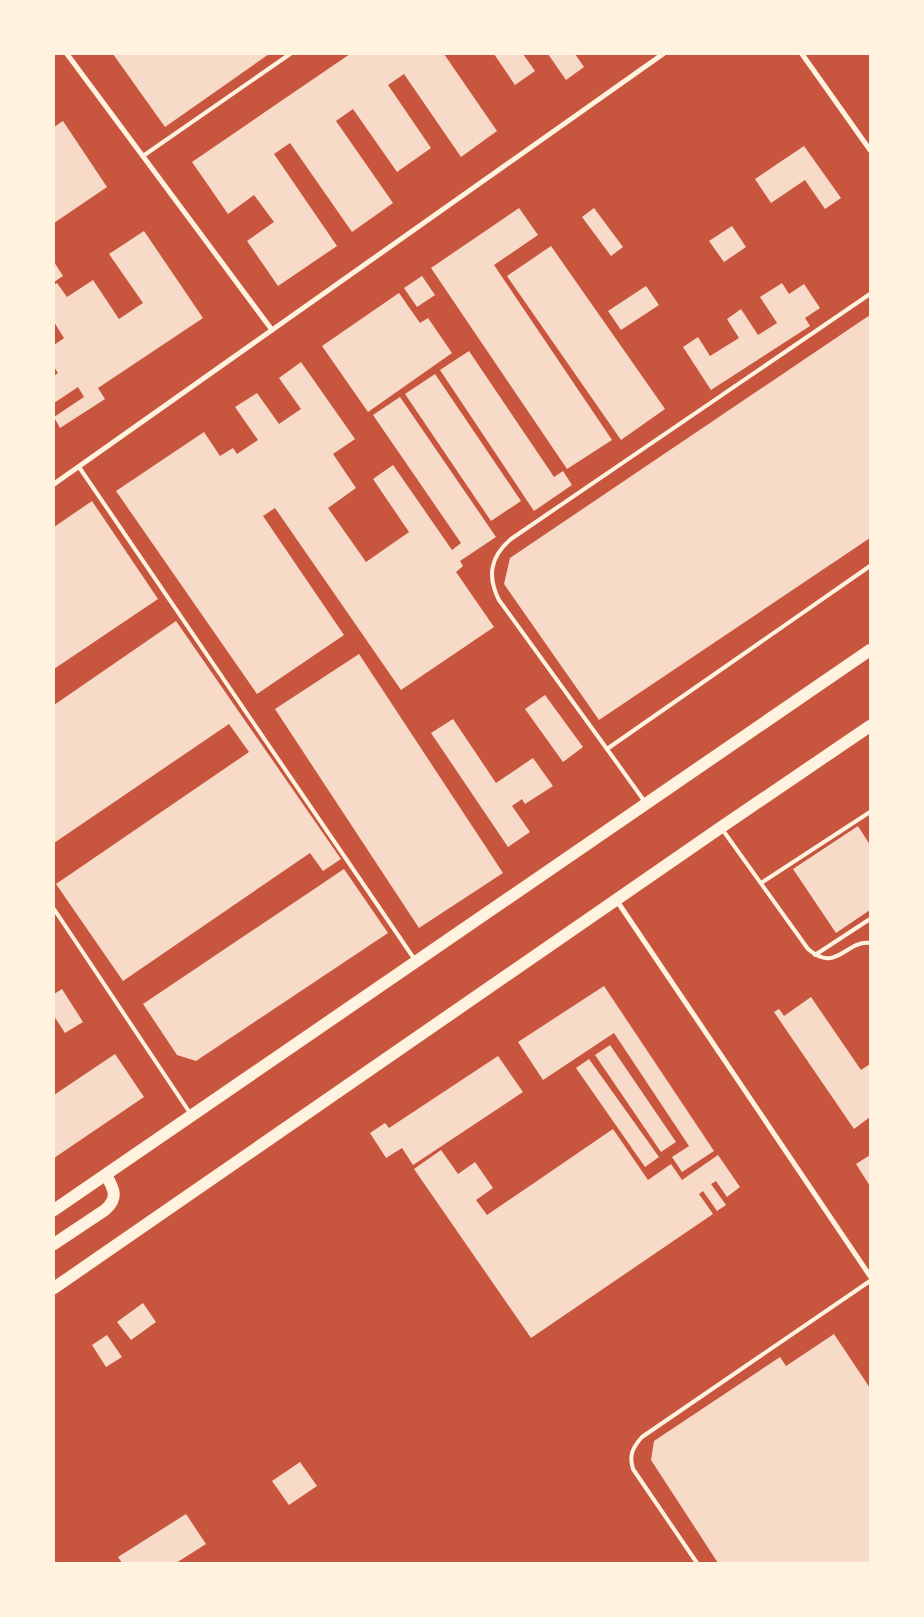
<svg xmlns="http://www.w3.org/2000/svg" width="924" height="1617" viewBox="0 0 924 1617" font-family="'Open Sans',sans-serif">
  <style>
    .building { fill: #f7dbc8 }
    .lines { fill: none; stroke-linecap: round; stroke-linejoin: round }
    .service { stroke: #fff3e0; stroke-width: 4 }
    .minor { stroke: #fff3e0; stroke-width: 5 }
    .primary { stroke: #fff3e0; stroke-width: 12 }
  </style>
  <rect width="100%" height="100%" fill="#c8553d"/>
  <g class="building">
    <polygon points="113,54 269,54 165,127"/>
    <polygon points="350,54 444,54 497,131 461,157 404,74 388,85 431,148 397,172 353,109 336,121 393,203 352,232 290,143 274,154 337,246 278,286 247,241 274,222 254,195 228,214 192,162"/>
    <polygon points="494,54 523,54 535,71 515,85"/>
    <polygon points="548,54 575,54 584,67 566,80"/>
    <polygon points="63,121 107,187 54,223 54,127"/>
    <polygon points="804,146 841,198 825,209 805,180 771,203 755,179"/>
    <polygon points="519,208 538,235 494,265 612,440 567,469 431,268"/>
    <polygon points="594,208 623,247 611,256 582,217"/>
    <polygon points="732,226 746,247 724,262 709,241"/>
    <polygon points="144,231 203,318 98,388 105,399 60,428 54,417 84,397 78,387 54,403 54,376 58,373 54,367 54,345 64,338 54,322 54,285 57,283 67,297 93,280 119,319 143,303 109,254"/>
    <polygon points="551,246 665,409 621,440 507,276"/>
    <polygon points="54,262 63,276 54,282"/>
    <polygon points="422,276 435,295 417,307 404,288"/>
    <polygon points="782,283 789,294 804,284 820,308 805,318 810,326 711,390 683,347 698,337 710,356 739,338 727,319 741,309 758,335 777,323 760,297"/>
    <polygon points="646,286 659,305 621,330 608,311"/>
    <polygon points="399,293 420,323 428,318 452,353 368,412 322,346"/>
    <polygon points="870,315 870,538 599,720 504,584 510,558"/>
    <polygon points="469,351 554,477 563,471 572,485 534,511 440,370"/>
    <polygon points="301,362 355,439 333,454 356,488 328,508 366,562 409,532 373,479 393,465 452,550 461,543 373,415 400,397 496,537 460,561 463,566 456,572 494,627 401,690 275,508 263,516 344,635 257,694 116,491 204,432 220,456 233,448 237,454 258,440 235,407 257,393 279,424 301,409 279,378"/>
    <polygon points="435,374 521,501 491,521 405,394"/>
    <polygon points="92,501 158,599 54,669 54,527"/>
    <polygon points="176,621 341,859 323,871 310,853 123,981 56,884 249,752 229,724 54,843 54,705"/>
    <polygon points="359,654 503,873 419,928 275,709"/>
    <polygon points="545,695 583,747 563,762 525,709"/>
    <polygon points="453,719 496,783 533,758 553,786 525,804 522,799 512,806 530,832 508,847 431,733"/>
    <polygon points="858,826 870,845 870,910 836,933 793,869"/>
    <polygon points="344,869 388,933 196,1061 177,1055 143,1004"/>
    <polygon points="604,986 714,1151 682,1172 672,1157 689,1146 614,1033 543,1080 518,1042"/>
    <polygon points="62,989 83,1022 65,1033 54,1016 54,994"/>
    <polygon points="811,997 861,1070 870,1064 870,1117 854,1129 774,1012 779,1009 784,1016"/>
    <polygon points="610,1045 676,1142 661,1152 595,1055"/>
    <polygon points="115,1054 144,1097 54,1158 54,1095"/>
    <polygon points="498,1056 523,1092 413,1165 402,1148 386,1158 370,1133 385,1123 389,1128"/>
    <polygon points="589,1059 659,1157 645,1167 576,1068"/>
    <polygon points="613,1129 648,1180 671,1164 682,1180 718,1155 740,1187 727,1197 716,1181 711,1184 726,1205 717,1211 703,1191 699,1194 713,1214 531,1338 414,1169 441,1150 458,1174 475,1162 493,1188 476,1200 487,1215"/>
    <polygon points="870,1155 870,1186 856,1164"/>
    <polygon points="143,1303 156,1322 131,1340 117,1322"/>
    <polygon points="834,1334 870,1388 870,1563 718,1563 651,1460 654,1441 780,1357 786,1366"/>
    <polygon points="107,1335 122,1357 106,1367 92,1345"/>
    <polygon points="300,1462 317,1486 289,1505 272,1481"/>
    <polygon points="186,1514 206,1544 176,1563 122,1563 118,1557"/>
  </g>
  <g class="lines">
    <g class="service">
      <polyline points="143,156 290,54"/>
      <polyline points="79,467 415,960"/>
      <path d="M607,749L499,600C487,576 490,557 511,539L870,294"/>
      <polyline points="645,802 607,749 870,566"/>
      <path d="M722,829L808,949C837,974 845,940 870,943"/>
      <polyline points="761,883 870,812"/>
      <polyline points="54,909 190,1113"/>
      <polyline points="815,955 870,919"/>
      <path d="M697,1563L633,1469C629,1456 632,1448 642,1437L870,1281"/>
    </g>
    <g class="minor">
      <polyline points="67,54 272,330"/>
      <polyline points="802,54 870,150"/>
      <polyline points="54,484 663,54"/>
      <polyline points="617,901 870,1276"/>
    </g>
    <g class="primary">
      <polyline points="54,1210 870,650"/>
      <path d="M54,1244L105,1210C119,1198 114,1189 106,1175"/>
      <polyline points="54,1288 720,828 870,726"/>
    </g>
  </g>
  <rect width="924" height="1617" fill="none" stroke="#fff3e0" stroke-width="110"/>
</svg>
